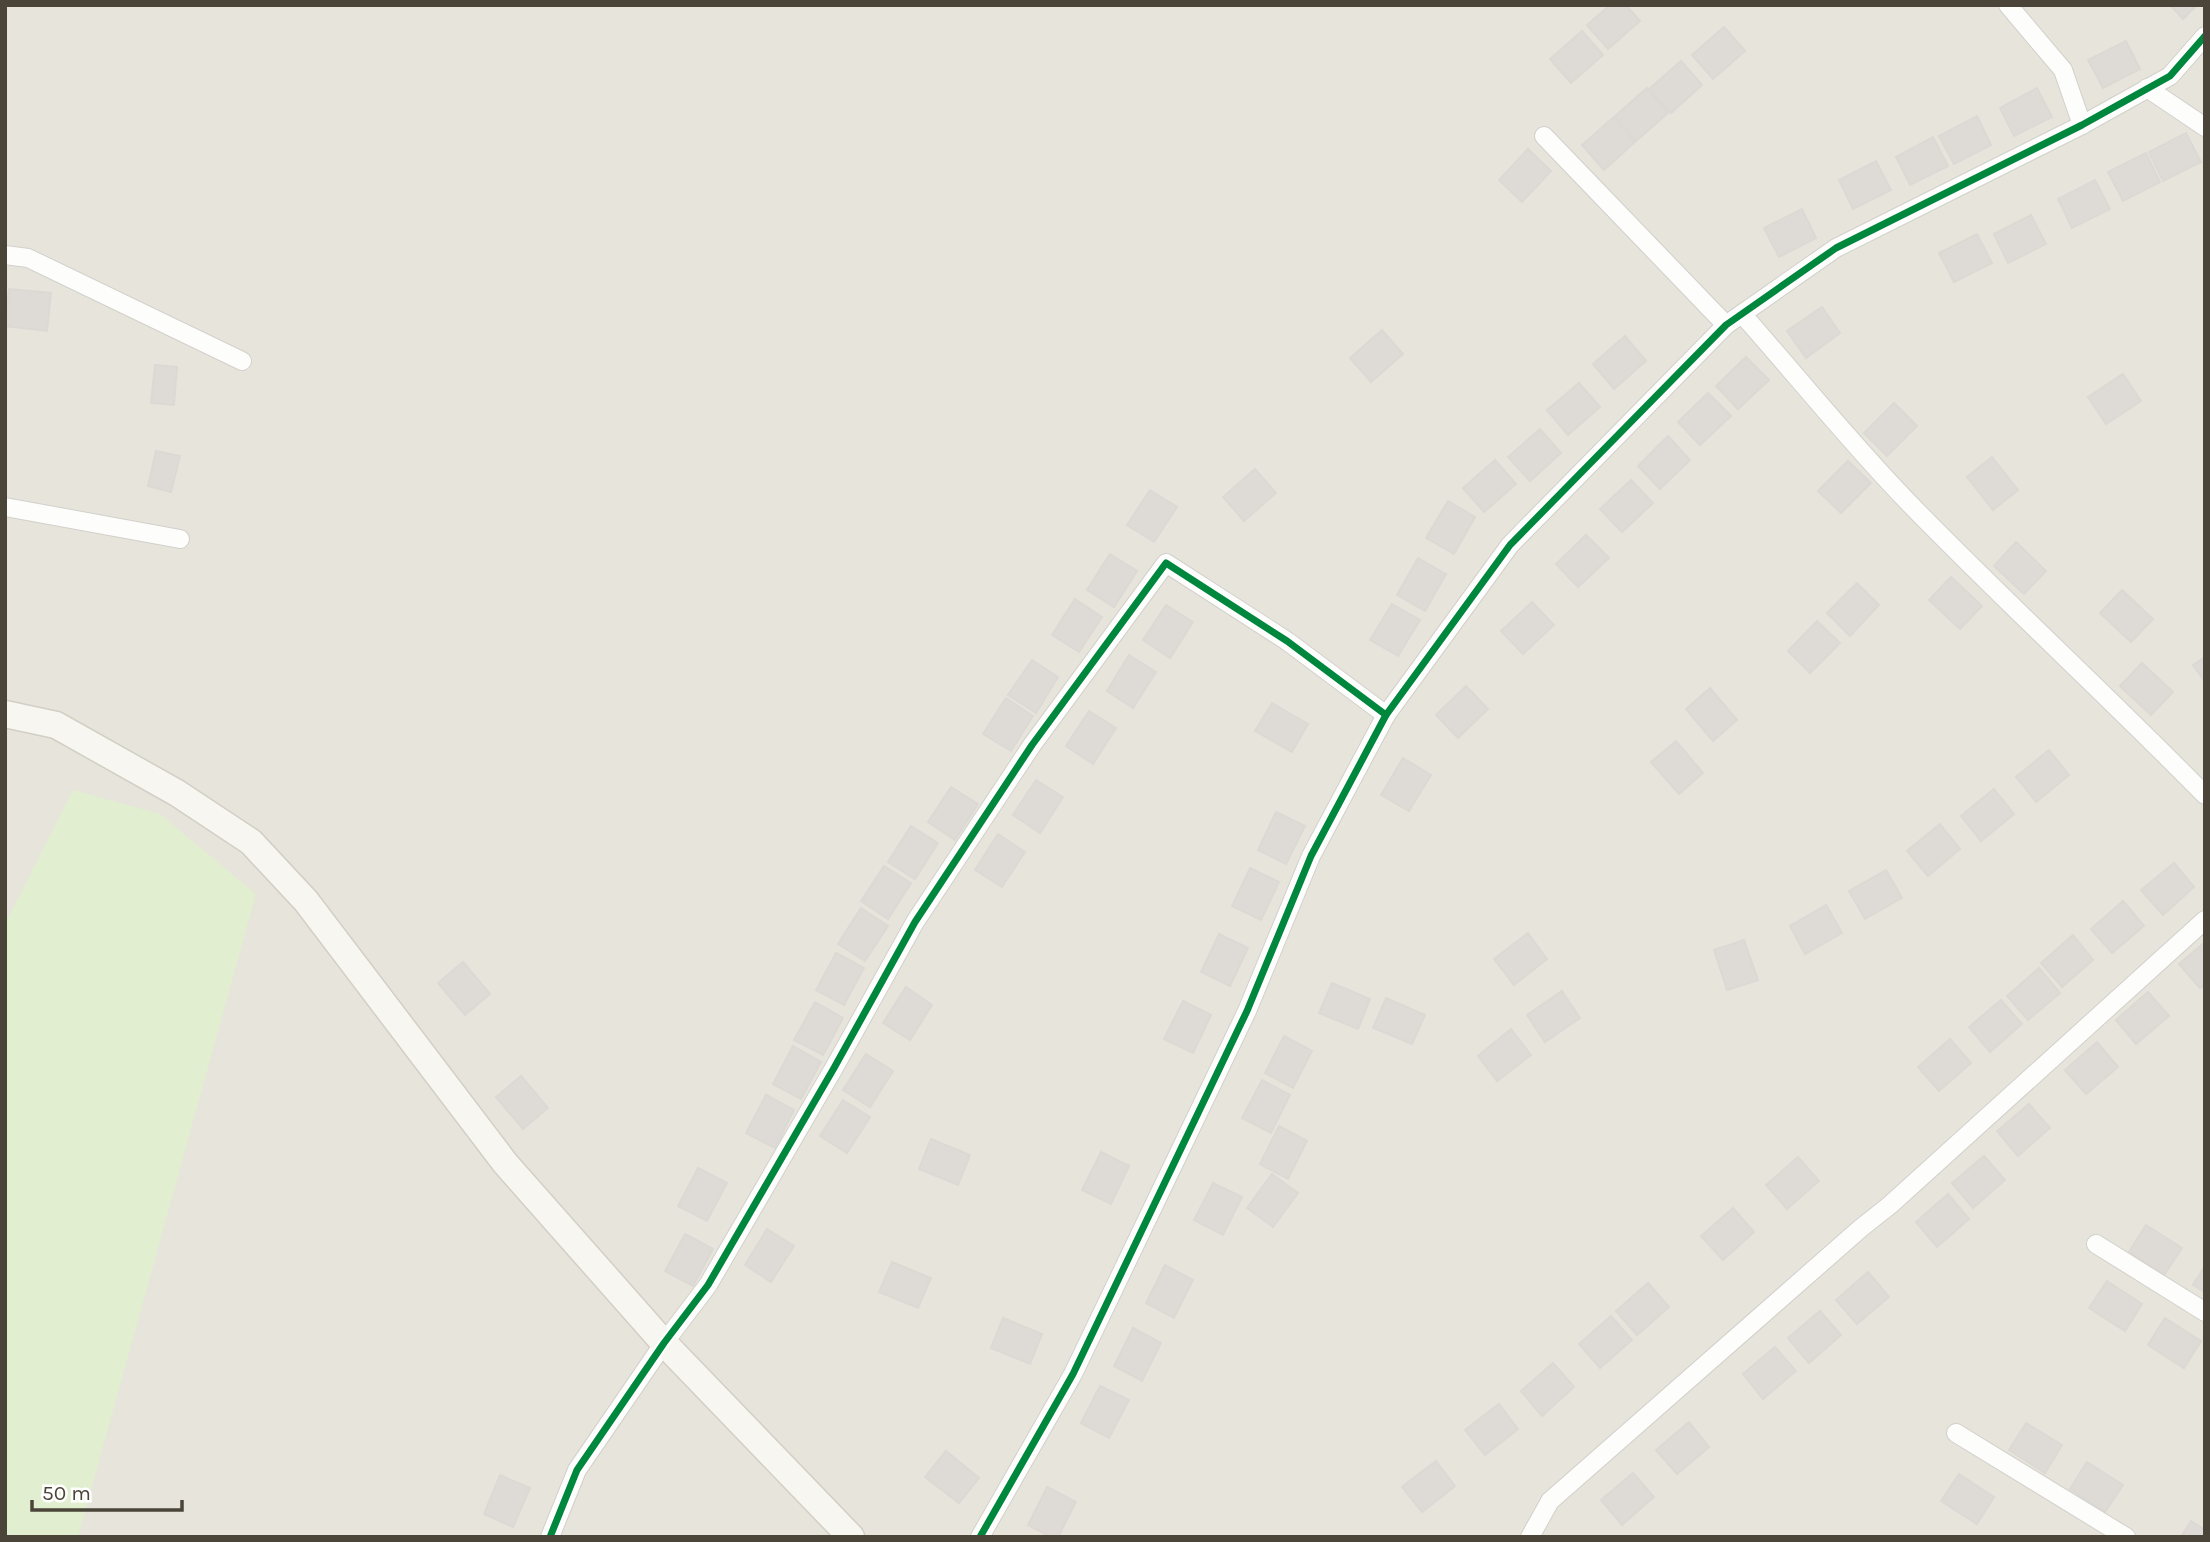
<svg xmlns="http://www.w3.org/2000/svg" width="2210" height="1542" viewBox="0 0 2210 1542" font-family="Karla,sans-serif">
  <style>
    .residential { fill: #e7e4dc }
    .green { fill: #e1eecf }
    .building { fill: #dedbd6; stroke: #dcd9d4; stroke-width: 2 }
    .lines { fill: none; stroke-linecap: round; stroke-linejoin: round }
    .street-casing { stroke: #d2d0cb; stroke-width: 20 }
    .secondary-casing { stroke: #d3cfc5; stroke-width: 29 }
    .street { stroke: #fdfdfc; stroke-width: 18 }
    .secondary { stroke: #f7f6f1; stroke-width: 26 }
    .cycleway-casing { stroke: #fff; stroke-width: 11 }
    .cycleway { stroke: #00873e; stroke-width: 7 }
  </style>
  <rect width="100%" height="100%" fill="#f4f2ee"/>
  <rect class="residential" x="5" y="5" width="2200" height="1532"/>
  <polygon class="green" points="73,790 160,814 256,894 78,1537 5,1537 5,924"/>
  <g class="building">
    <polygon points="1610,5 1626,5 1640,21 1608,49 1587,25"/>
    <polygon points="2170,5 2197,5 2183,19"/>
    <polygon points="1724,27 1745,51 1713,79 1692,55"/>
    <polygon points="1582,31 1603,55 1571,83 1550,59"/>
    <polygon points="2126,41 2140,69 2103,88 2088,60"/>
    <polygon points="1681,61 1702,85 1671,113 1649,89"/>
    <polygon points="1647,88 1668,113 1636,141 1615,116"/>
    <polygon points="2037,88 2052,117 2014,136 2000,108"/>
    <polygon points="1977,116 1991,145 1954,164 1939,136"/>
    <polygon points="1614,117 1635,142 1604,170 1582,145"/>
    <polygon points="2186,133 2201,162 2163,181 2149,152"/>
    <polygon points="1933,137 1948,166 1910,185 1896,157"/>
    <polygon points="1528,149 1551,171 1522,202 1499,180"/>
    <polygon points="2146,153 2160,182 2123,201 2108,172"/>
    <polygon points="1876,161 1891,190 1853,209 1839,180"/>
    <polygon points="2095,180 2110,209 2072,228 2058,199"/>
    <polygon points="1802,209 1816,238 1779,257 1764,228"/>
    <polygon points="2031,215 2046,244 2008,263 1994,234"/>
    <polygon points="1977,234 1992,263 1954,282 1939,253"/>
    <polygon points="9,289 51,293 47,331 5,326"/>
    <polygon points="1822,307 1840,333 1806,358 1787,331"/>
    <polygon points="1382,330 1403,354 1371,382 1350,358"/>
    <polygon points="1625,336 1646,361 1614,389 1593,364"/>
    <polygon points="1746,357 1769,380 1738,409 1716,386"/>
    <polygon points="155,365 177,367 174,405 151,403"/>
    <polygon points="2123,374 2141,401 2106,424 2088,397"/>
    <polygon points="1579,383 1600,407 1568,435 1547,410"/>
    <polygon points="1708,393 1731,416 1700,445 1678,422"/>
    <polygon points="1894,403 1917,426 1887,456 1864,433"/>
    <polygon points="1540,429 1561,453 1530,481 1508,457"/>
    <polygon points="1668,436 1690,460 1660,489 1638,466"/>
    <polygon points="156,451 180,456 171,492 148,486"/>
    <polygon points="1992,457 2018,490 1993,510 1967,477"/>
    <polygon points="1495,460 1516,484 1484,512 1463,488"/>
    <polygon points="1848,461 1871,483 1841,513 1818,491"/>
    <polygon points="1255,469 1276,493 1244,521 1223,497"/>
    <polygon points="1631,480 1653,503 1622,532 1600,509"/>
    <polygon points="1150,490 1177,507 1154,542 1127,525"/>
    <polygon points="1448,501 1475,517 1454,554 1426,538"/>
    <polygon points="1586,535 1609,558 1578,587 1556,564"/>
    <polygon points="2016,542 2046,571 2024,594 1994,566"/>
    <polygon points="1110,554 1137,571 1114,607 1087,590"/>
    <polygon points="1418,558 1446,574 1425,611 1397,595"/>
    <polygon points="1951,577 1982,606 1960,629 1929,600"/>
    <polygon points="1857,583 1879,605 1850,636 1827,613"/>
    <polygon points="2122,590 2153,619 2131,642 2100,613"/>
    <polygon points="1075,599 1102,617 1079,652 1052,635"/>
    <polygon points="1532,602 1554,625 1523,654 1501,631"/>
    <polygon points="1392,604 1420,620 1398,656 1370,640"/>
    <polygon points="1166,605 1193,622 1170,658 1143,640"/>
    <polygon points="1817,621 1840,643 1810,673 1788,651"/>
    <polygon points="1129,655 1156,672 1133,708 1107,691"/>
    <polygon points="2205,657 2205,682 2193,665"/>
    <polygon points="1032,660 1058,677 1036,713 1008,695"/>
    <polygon points="2142,663 2173,692 2151,715 2120,686"/>
    <polygon points="1466,686 1488,709 1458,738 1436,715"/>
    <polygon points="1710,688 1737,720 1713,741 1686,709"/>
    <polygon points="1006,698 1033,716 1011,751 983,734"/>
    <polygon points="1272,703 1308,724 1292,752 1255,731"/>
    <polygon points="1089,711 1116,728 1093,764 1066,746"/>
    <polygon points="1676,741 1703,773 1679,794 1651,762"/>
    <polygon points="2049,750 2069,775 2036,802 2016,777"/>
    <polygon points="1403,758 1431,775 1409,811 1381,795"/>
    <polygon points="1036,780 1063,797 1040,833 1013,815"/>
    <polygon points="951,787 978,804 955,840 928,822"/>
    <polygon points="1994,789 2014,814 1981,841 1961,816"/>
    <polygon points="1276,812 1305,826 1286,864 1258,850"/>
    <polygon points="1940,824 1960,849 1928,876 1907,851"/>
    <polygon points="911,826 938,843 915,879 888,862"/>
    <polygon points="998,834 1025,852 1002,887 975,870"/>
    <polygon points="2174,863 2194,887 2163,915 2141,890"/>
    <polygon points="884,866 911,883 888,919 861,901"/>
    <polygon points="1250,868 1279,882 1261,920 1232,906"/>
    <polygon points="1886,870 1902,898 1865,919 1849,891"/>
    <polygon points="2123,901 2144,926 2112,953 2091,929"/>
    <polygon points="1826,905 1842,933 1805,954 1790,926"/>
    <polygon points="861,908 888,926 865,961 838,944"/>
    <polygon points="1528,933 1547,959 1514,985 1494,959"/>
    <polygon points="1219,934 1248,948 1230,986 1201,972"/>
    <polygon points="2073,935 2093,960 2062,987 2041,963"/>
    <polygon points="1744,940 1758,980 1727,990 1714,950"/>
    <polygon points="2205,942 2205,984 2200,988 2179,964"/>
    <polygon points="836,953 864,968 844,1005 816,990"/>
    <polygon points="463,962 490,994 465,1015 438,983"/>
    <polygon points="2039,968 2060,993 2028,1020 2007,996"/>
    <polygon points="1332,983 1370,999 1358,1029 1319,1013"/>
    <polygon points="906,987 932,1005 910,1040 883,1023"/>
    <polygon points="1562,991 1580,1018 1545,1042 1527,1015"/>
    <polygon points="2148,992 2169,1016 2136,1044 2116,1020"/>
    <polygon points="1386,998 1425,1015 1412,1044 1373,1028"/>
    <polygon points="2001,1000 2022,1024 1990,1052 1969,1027"/>
    <polygon points="1183,1001 1211,1015 1193,1053 1164,1039"/>
    <polygon points="815,1002 843,1018 823,1055 794,1040"/>
    <polygon points="1511,1029 1531,1055 1497,1081 1478,1056"/>
    <polygon points="1284,1036 1312,1051 1293,1088 1265,1073"/>
    <polygon points="1950,1039 1971,1063 1939,1091 1918,1067"/>
    <polygon points="2097,1042 2118,1067 2086,1094 2065,1070"/>
    <polygon points="793,1046 821,1062 801,1099 773,1084"/>
    <polygon points="866,1054 893,1071 870,1107 843,1090"/>
    <polygon points="521,1076 548,1108 523,1129 496,1097"/>
    <polygon points="1262,1080 1290,1095 1271,1133 1242,1118"/>
    <polygon points="766,1095 794,1110 775,1148 746,1133"/>
    <polygon points="843,1100 870,1117 847,1153 820,1136"/>
    <polygon points="2029,1104 2050,1128 2018,1156 1997,1131"/>
    <polygon points="1279,1126 1307,1141 1288,1179 1260,1164"/>
    <polygon points="931,1139 970,1155 958,1185 919,1169"/>
    <polygon points="1101,1152 1129,1166 1111,1204 1082,1190"/>
    <polygon points="1984,1156 2005,1180 1973,1208 1952,1183"/>
    <polygon points="1798,1157 1819,1181 1787,1209 1766,1185"/>
    <polygon points="698,1168 727,1183 707,1221 678,1206"/>
    <polygon points="1272,1174 1298,1193 1273,1227 1247,1208"/>
    <polygon points="1213,1183 1242,1197 1223,1235 1194,1220"/>
    <polygon points="1948,1194 1969,1219 1937,1247 1916,1222"/>
    <polygon points="1733,1208 1754,1232 1723,1260 1701,1236"/>
    <polygon points="2146,1225 2182,1248 2164,1275 2129,1252"/>
    <polygon points="767,1229 794,1246 771,1282 745,1265"/>
    <polygon points="685,1234 713,1249 693,1286 665,1271"/>
    <polygon points="892,1262 931,1278 918,1308 879,1292"/>
    <polygon points="1165,1265 1193,1280 1174,1318 1146,1303"/>
    <polygon points="2205,1266 2205,1292 2193,1285"/>
    <polygon points="1868,1272 1889,1297 1857,1324 1836,1300"/>
    <polygon points="2107,1281 2142,1304 2125,1331 2089,1308"/>
    <polygon points="1648,1283 1669,1307 1637,1335 1616,1311"/>
    <polygon points="1820,1311 1841,1335 1809,1363 1788,1338"/>
    <polygon points="1611,1316 1632,1340 1600,1368 1579,1344"/>
    <polygon points="1003,1318 1042,1334 1030,1364 991,1348"/>
    <polygon points="2165,1318 2201,1341 2184,1368 2148,1345"/>
    <polygon points="1133,1328 1161,1343 1142,1381 1114,1366"/>
    <polygon points="1775,1347 1796,1371 1763,1399 1743,1374"/>
    <polygon points="1553,1363 1574,1387 1542,1416 1521,1391"/>
    <polygon points="1100,1386 1129,1400 1109,1438 1081,1423"/>
    <polygon points="1499,1404 1518,1429 1485,1455 1465,1430"/>
    <polygon points="1689,1422 1709,1447 1677,1474 1656,1450"/>
    <polygon points="2026,1423 2062,1445 2045,1473 2009,1450"/>
    <polygon points="946,1451 979,1478 959,1503 925,1477"/>
    <polygon points="1436,1461 1455,1486 1422,1512 1402,1487"/>
    <polygon points="2087,1462 2123,1485 2105,1512 2070,1489"/>
    <polygon points="1633,1473 1654,1497 1622,1525 1601,1500"/>
    <polygon points="1959,1474 1994,1497 1977,1524 1941,1501"/>
    <polygon points="500,1475 530,1488 513,1527 484,1514"/>
    <polygon points="1047,1487 1076,1502 1058,1537 1051,1537 1028,1525"/>
    <polygon points="2191,1521 2205,1530 2205,1537 2181,1537"/>
  </g>
  <g class="lines">
    <g class="street-casing">
      <g id="street">
        <polyline points="2008,5 2063,70 2082,125"/>
        <polyline points="2147,88 2205,127"/>
        <polyline points="1544,136 1726,325"/>
        <polyline points="5,255 28,258 242,361"/>
        <path d="M1742,314C1797,376 1849,441 1907,501C2004,601 2107,695 2205,795"/>
        <polyline points="5,507 180,539"/>
        <polyline points="2096,1244 2205,1312"/>
        <polyline points="1956,1433 2126,1537"/>
        <polyline points="550,1537 577,1470 664,1343 708,1285 834,1068 915,922 1032,745 1166,563 1287,641 1386,715"/>
        <polyline points="980,1537 1073,1374 1247,1011 1311,856 1386,715 1510,545 1726,325 1836,248 2082,125 2170,76 2205,36"/>
        <polyline points="1530,1537 1550,1501 1861,1228 1890,1205 2205,920"/>
      </g>
    </g>
    <g class="secondary-casing">
      <polyline id="secondary" points="5,714 56,725 177,793 251,842 306,901 505,1163 664,1343 851,1537"/>
    </g>
    <use href="#street" class="street"/>
    <use href="#secondary" class="secondary"/>
    <g class="cycleway-casing">
      <g id="cycleway">
        <polyline points="550,1537 577,1470 664,1343 708,1285 834,1068 915,922 1032,745 1166,563 1287,641 1386,715"/>
        <polyline points="980,1537 1073,1374 1247,1011 1311,856 1386,715 1510,545 1726,325 1836,248 2082,125 2170,76 2205,36"/>
      </g>
    </g>
    <use href="#cycleway" class="cycleway"/>
  </g>
  <rect width="2210" height="1542" fill="none" stroke="#4b4439" stroke-width="14"/>
  <path d="M32 1500v10h150v-10" fill="none" stroke="#4b4439" stroke-width="3.5"/>
  <text x="42" y="1500" font-size="21" fill="#4b4439" stroke="#ffffff" stroke-width="5" paint-order="stroke">50 m</text>
</svg>
